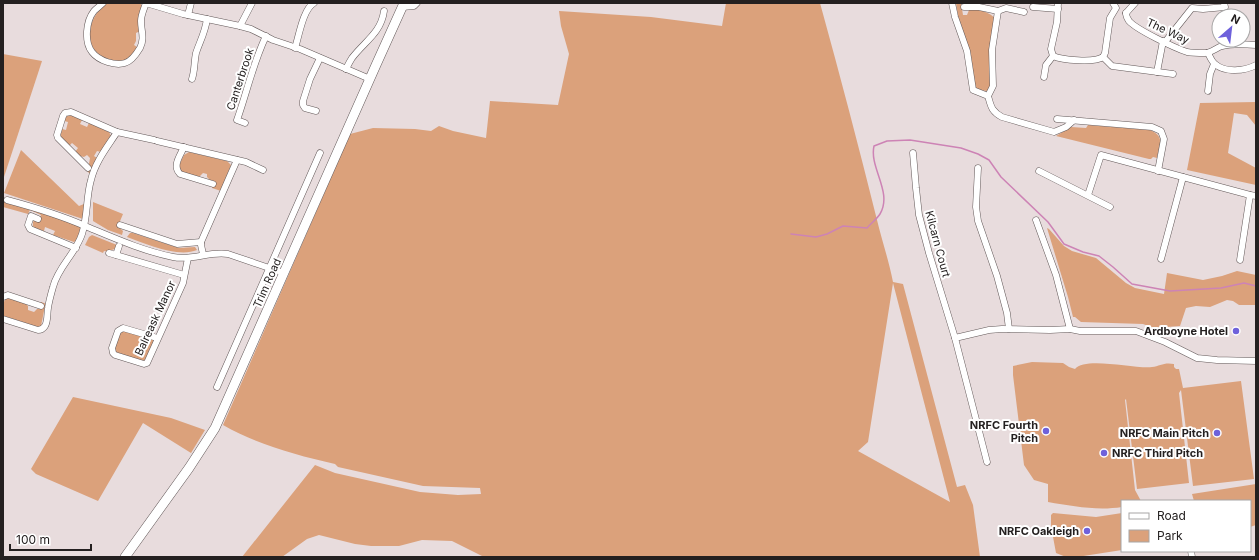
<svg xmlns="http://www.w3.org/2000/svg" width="1259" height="560" viewBox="0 0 1259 560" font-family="Inter,sans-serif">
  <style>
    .green { fill: #dba17b; fill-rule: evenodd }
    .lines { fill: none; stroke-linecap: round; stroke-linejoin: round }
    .stream { stroke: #cd83b5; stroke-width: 1.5 }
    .minor-casing { stroke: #635959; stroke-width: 7 }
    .secondary-casing { stroke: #635959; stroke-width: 10 }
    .minor { stroke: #fff; stroke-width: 6 }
    .secondary { stroke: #fff; stroke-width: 9 }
    .poi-dot { fill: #6e61db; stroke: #fff; stroke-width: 1.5 }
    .labels { text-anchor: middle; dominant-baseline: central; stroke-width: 4; stroke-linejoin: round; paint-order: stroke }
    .street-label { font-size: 11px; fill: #242020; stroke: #fff }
    .poi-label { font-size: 11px; font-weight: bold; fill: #242020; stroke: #fff; text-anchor: end }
  </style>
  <rect width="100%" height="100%" fill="#e8dcdd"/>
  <g class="green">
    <path d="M107,3H139L142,5L140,31L136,33V41L134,45L137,47C135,51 133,55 130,58C125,62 118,61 112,60C81,53 85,19 107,3Z"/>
    <path d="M726,3H820C840,75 859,148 877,220C882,241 889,261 893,282L903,284L957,487L965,485L973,505L980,557H484L452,541L422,540L399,546H371L355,544L319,535L307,539L282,557H242L315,465L335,473L420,492L458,495L481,494L480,488L423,486L338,467L335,464C296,455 258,445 223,425L350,134L373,128L415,129L431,131L439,126L453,131L486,138L490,101L558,105L569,54L561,26L559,11L651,17L722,26ZM893,283L950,502L858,451L868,442Z"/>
    <path d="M956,3H961L963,15H967L969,10C979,8 988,12 995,18L989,53L991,84L990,88L987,91L979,90L975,87L971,56L958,16Z"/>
    <polygon points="3,54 42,61 3,180"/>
    <polygon points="1256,102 1256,126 1247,115 1234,113 1228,153 1256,168 1256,185 1187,170 1200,103"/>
    <polygon points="69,114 82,120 80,124 87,127 89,123 109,132 111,136 101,152 97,151 94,156 97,158 90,174 86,170 90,166 89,164 90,158 87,155 84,157 80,156 75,152 78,148 72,143 69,146 60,138 62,129 66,130 68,122 64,121 66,115"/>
    <path d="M1088,125L1150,130C1165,136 1160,145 1157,158L1153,157L1151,159H1149L1056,136L1071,127L1086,128Z"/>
    <polygon points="21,150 79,206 84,204 83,219 4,193"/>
    <polygon points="189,152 227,161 231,165 221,191 212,188 214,181 210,180 207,177 207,174 203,173 199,177 182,172 178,167 184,155"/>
    <polygon points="3,201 33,209 76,224 81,228 77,240 74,242 53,235 55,231 45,227 44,231 35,228 33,226 33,222 35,219 39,221 41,215 30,210 28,214 3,207"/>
    <polygon points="93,202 123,214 118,226 123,231 122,235 108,230 93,221"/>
    <polygon points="1047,228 1049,229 1064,246 1072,251 1096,258 1126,283 1135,288 1164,294 1167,273 1203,280 1222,276 1237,271 1256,275 1256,305 1239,305 1233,301 1227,300 1210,307 1196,306 1186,308 1180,326 1167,327 1167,333 1143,324 1081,322 1075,317 1073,317 1068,297"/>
    <path d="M130,233H133L179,248L195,247L197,250C178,258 146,244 127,237Z"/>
    <path d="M92,235L117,245C115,249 114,250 110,250L108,252L104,251L103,253L85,245L89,237Z"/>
    <polygon points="9,298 26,304 28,306 28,310 34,312 37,309 40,309 41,302 47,304 45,306 41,326 38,327 4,316 3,315 3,305 5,299"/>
    <path d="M124,331L140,336L142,341L146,343C149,339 151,339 155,341L146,360L142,361L116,352C113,346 117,339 119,333Z"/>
    <path d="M1032,362L1063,363L1069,367L1075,369C1085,356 1135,369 1152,367C1160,366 1164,362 1174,364V367L1176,369H1179L1183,388L1241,381L1254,479L1193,486L1181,390L1179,393L1189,483L1137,489L1126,399L1125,400L1135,490L1141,501H1122V507C1097,511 1072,506 1048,502V484L1034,480L1024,465L1013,375V366Z"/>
    <polygon points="73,397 171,418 205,430 191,453 143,423 98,501 36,474 31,469"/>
    <polygon points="1256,484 1256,525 1250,527 1250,501 1194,501 1192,494"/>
    <polygon points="1053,513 1096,517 1122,513 1122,550 1077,557 1066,557 1056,553 1051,526 1051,515"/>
  </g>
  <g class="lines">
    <path class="stream" d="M791,234L816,237L827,234L843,226L867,228C871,223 877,219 880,214C893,192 869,168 874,146L887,141L910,140L961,148L978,154L989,160L1001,177L1048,222L1064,244L1083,252L1099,256L1113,267L1132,284L1170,291L1221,288L1244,283L1256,286"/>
    <g class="minor-casing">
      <g id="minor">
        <path d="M103,3C100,6 97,8 94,11C86,21 84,42 92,52C99,61 115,66 125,63C132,61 137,53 140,48C145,38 141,31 141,21C141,15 144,9 146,3"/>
        <polyline points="146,3 183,14 240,26 251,29 273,40 300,49 370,79"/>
        <polyline points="952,3 955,17 967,51 973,90 988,96"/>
        <polyline points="402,7 414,6 417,3"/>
        <path d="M964,7H979L998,11L992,50L993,86L988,96C991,106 991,111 1002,117L1054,132L1066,127L1074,120"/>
        <polyline points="1033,7 1058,9"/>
        <polyline points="998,11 1006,8 1024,12"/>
        <path d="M1126,13C1126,16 1127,18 1129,21C1137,30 1175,48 1187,52C1193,53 1199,53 1205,53C1211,53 1216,48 1222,46C1233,43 1245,44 1256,45"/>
        <polyline points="1126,13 1135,3"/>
        <polyline points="188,15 191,3"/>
        <polyline points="240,26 252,3"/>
        <polyline points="1165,42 1192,8 1203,9 1225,7 1224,3"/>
        <path d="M295,48C299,36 303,9 314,3"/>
        <path d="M1208,53C1210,57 1212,62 1215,64C1225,73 1245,71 1256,65"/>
        <polyline points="1053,56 1051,49 1057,22 1058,3"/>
        <path d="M1053,56C1062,60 1094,63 1103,57"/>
        <polyline points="1103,57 1112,66 1173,74"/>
        <polyline points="1103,57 1105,53 1110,18 1116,8 1113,3"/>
        <path d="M346,69C348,65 350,61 352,58C365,41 381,33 384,11"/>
        <polyline points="1157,72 1163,41"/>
        <polyline points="1044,77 1046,65 1053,56"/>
        <path d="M192,79C195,70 194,62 196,53C200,41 205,33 207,19"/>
        <polyline points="1208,91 1210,74 1214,64"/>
        <polyline points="316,111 305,108 303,105 303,101 310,79 320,58"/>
        <polyline points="1057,119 1152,127 1161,131 1164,139 1158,171"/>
        <path d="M245,123L237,120C247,92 253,63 266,36"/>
        <polyline points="157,141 246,162 263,170"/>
        <path d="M184,147C180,156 172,166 180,174L213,184"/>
        <polyline points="913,153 916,188 919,215 929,253 955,338 987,462"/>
        <polyline points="88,168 58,138 57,135 63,116 65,113 71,112 117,132 154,140"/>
        <polyline points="978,168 976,207 978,221 997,276 1007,313 1009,329"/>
        <polyline points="1039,171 1110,207"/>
        <polyline points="1088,195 1101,155 1250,195 1256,196"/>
        <path d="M7,200C33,207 60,215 85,226C114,238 143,251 173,257C192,261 209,251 228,254L284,273"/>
        <polyline points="38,219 31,216 28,225 30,229 76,248"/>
        <polyline points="1036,220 1056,275 1070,329"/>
        <polyline points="120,225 177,244 201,242"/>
        <polyline points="109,253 184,275"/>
        <polyline points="203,254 201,245 201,242 237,160"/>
        <polyline points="116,255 119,246"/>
        <polyline points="1161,259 1183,177"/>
        <polyline points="1240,260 1250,195"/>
        <polyline points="3,297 8,295 41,306"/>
        <path d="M3,319L38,330C41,330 43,329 45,326C48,321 47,314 48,308C49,301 51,294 53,287C58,267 76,253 82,234C88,216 86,197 91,180C95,162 108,146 117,132"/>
        <polyline points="154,337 123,328 118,331 112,348 113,353 115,355 144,364 147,363 183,283 188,258"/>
        <polyline points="955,338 989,330 1002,329 1050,330 1070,329 1080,331 1136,331 1165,342 1197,358 1217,360 1256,361"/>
        <polyline points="217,387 320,153"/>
        <polyline points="1191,551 1192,557"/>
      </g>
    </g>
    <g class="secondary-casing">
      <polyline id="secondary" points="125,557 189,468 215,428 376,65 404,3"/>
    </g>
    <use href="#minor" class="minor"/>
    <use href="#secondary" class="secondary"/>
  </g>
  <g class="poi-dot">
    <circle cx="1236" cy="331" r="4"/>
    <circle cx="1046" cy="431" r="4"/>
    <circle cx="1217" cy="433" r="4"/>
    <circle cx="1104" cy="453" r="4"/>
    <circle cx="1087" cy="531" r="4"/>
  </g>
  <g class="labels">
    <g class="street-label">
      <text transform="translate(1168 31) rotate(25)">The Way</text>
      <text transform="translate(240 79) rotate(-72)">Canterbrook</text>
      <text transform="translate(938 244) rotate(75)">Kilcarn Court</text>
      <text transform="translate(267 283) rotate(-66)">Trim Road</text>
      <text transform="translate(155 318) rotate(-65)">Balreask Manor</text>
    </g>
    <g class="poi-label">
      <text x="1228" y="331">Ardboyne Hotel</text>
      <text x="1038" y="425">NRFC Fourth<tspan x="1038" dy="13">Pitch</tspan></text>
      <text x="1209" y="433">NRFC Main Pitch</text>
      <text x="1112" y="453" text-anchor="start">NRFC Third Pitch</text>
      <text x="1079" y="531">NRFC Oakleigh</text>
    </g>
  </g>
  <rect width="1259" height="560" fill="none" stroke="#242020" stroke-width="8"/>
  <rect x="1121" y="500" width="130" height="52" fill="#ffffff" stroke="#a7a6a6"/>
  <rect x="1129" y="513" width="20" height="6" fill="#ffffff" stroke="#a7a6a6"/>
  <text x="1157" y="520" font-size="12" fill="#242020">Road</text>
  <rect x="1129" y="530" width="20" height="12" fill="#dba17b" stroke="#a7a6a6"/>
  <text x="1157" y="540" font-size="12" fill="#242020">Park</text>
  <g transform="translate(1231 28) rotate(28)"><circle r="19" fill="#ffffff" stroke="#a7a6a6"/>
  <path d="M0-3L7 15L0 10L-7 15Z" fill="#6e61db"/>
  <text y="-6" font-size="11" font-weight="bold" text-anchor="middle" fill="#242020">N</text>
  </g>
  <path d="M10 544v6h81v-6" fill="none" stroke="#242020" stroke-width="2"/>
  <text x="16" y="544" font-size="12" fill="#242020" stroke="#ffffff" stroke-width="3" paint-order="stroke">100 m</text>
</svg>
